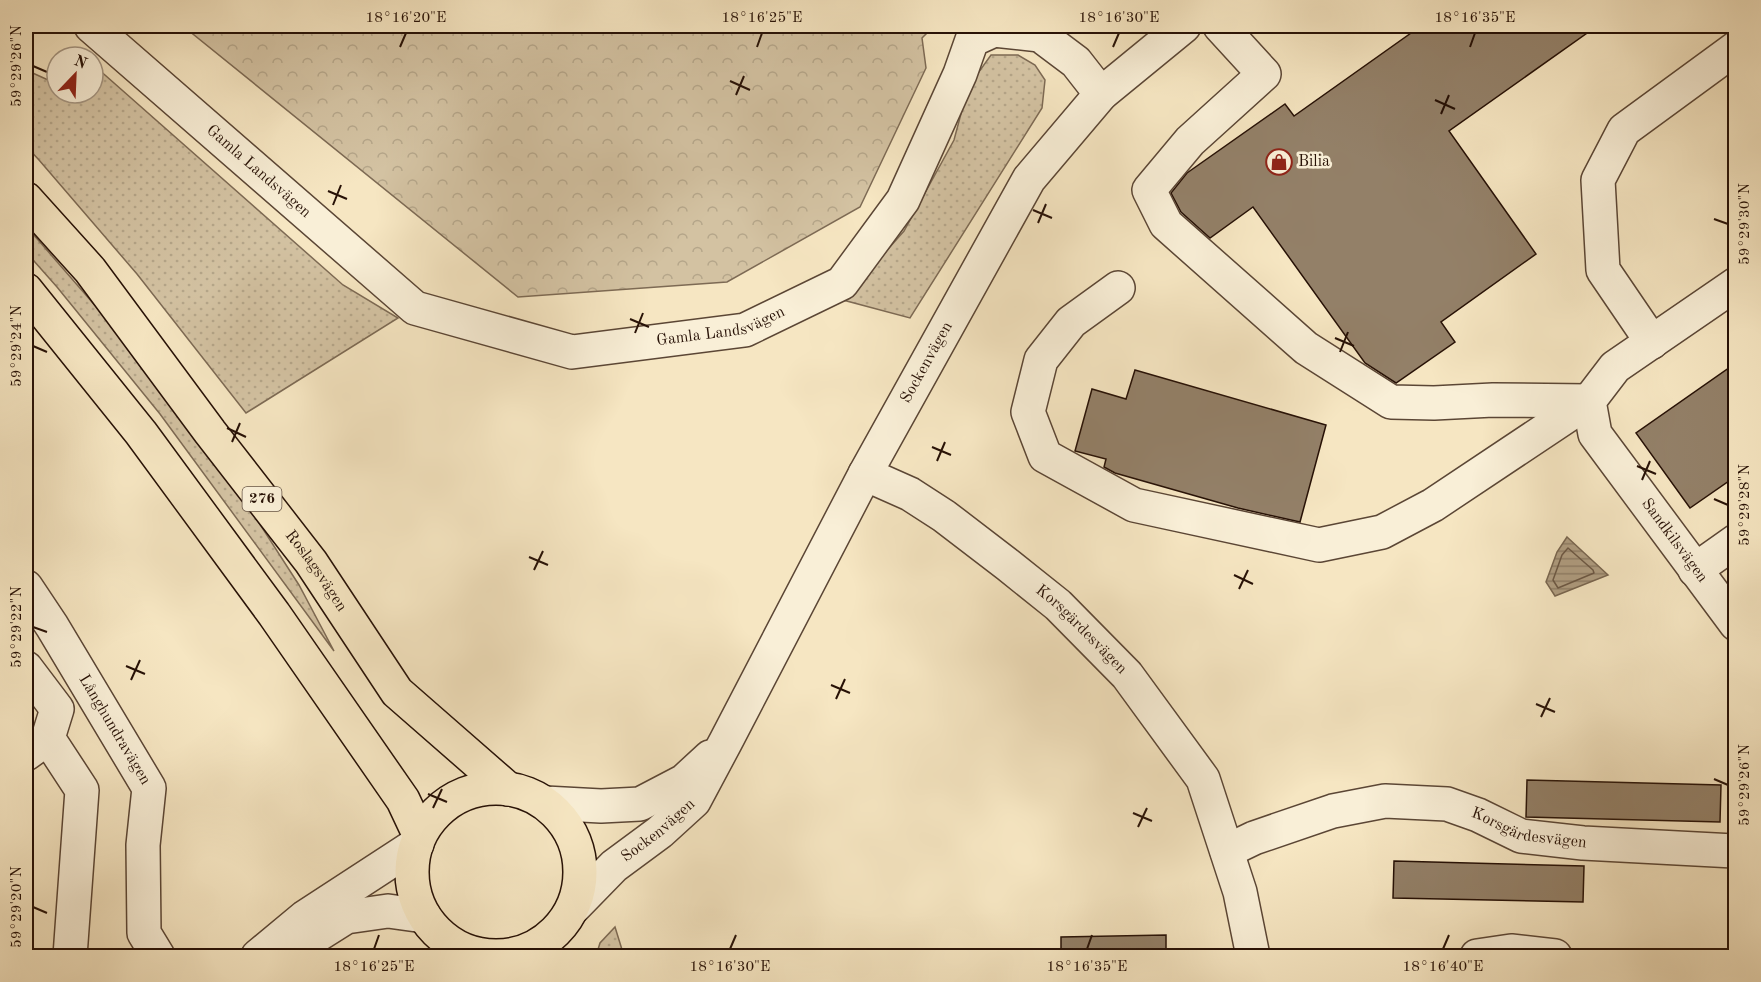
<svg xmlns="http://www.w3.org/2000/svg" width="1761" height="982" viewBox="0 0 1761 982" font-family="'Old Standard TT',serif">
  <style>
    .grass { fill: url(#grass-dots); stroke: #7d6a54; stroke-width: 1.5 }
    .forest { fill: url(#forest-crowns); stroke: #7d6a54; stroke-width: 1.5 }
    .water { fill: url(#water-rules); stroke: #796650; stroke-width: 1.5 }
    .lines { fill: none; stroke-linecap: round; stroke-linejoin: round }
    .shore { stroke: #6c5844; stroke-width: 1.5 }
    .building { fill: #938068; stroke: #271106; stroke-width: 1.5 }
    .minor-casing { stroke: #5b4635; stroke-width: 36 }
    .major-casing { stroke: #271106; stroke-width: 36 }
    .minor { stroke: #f9efd7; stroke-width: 33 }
    .major { stroke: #f6e6c2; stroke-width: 33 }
    .ticks { fill: none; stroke: #271106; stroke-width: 2 }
    .labels { text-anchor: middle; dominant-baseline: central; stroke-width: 5; stroke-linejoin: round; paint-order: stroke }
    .shield { fill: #f9efd7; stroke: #665445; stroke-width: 1.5 }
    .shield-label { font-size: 15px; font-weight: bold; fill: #271106 }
    .poi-label { font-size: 16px; fill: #271106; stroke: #f9efd7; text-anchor: start }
    .street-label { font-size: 16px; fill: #271106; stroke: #f9efd7 }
    .neatline { fill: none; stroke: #271106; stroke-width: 2 }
    .ticks-label { font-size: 15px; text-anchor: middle; fill: #271106 }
  </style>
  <defs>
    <pattern id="grass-dots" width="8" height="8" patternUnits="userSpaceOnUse" patternTransform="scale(1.5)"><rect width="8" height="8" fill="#d3c2a2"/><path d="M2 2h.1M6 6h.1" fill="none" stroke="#b5a68a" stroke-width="1.8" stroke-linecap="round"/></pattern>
    <pattern id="forest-crowns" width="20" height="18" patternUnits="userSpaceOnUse" patternTransform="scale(1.5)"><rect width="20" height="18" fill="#d3c2a2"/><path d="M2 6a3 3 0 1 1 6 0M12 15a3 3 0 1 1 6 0" fill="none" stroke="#b5a68a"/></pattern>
    <pattern id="water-rules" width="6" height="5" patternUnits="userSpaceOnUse" patternTransform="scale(1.5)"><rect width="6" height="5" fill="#b09e82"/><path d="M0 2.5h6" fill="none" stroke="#8f7f68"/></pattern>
  </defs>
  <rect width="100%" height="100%" fill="#f6e6c2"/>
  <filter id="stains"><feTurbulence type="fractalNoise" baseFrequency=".00333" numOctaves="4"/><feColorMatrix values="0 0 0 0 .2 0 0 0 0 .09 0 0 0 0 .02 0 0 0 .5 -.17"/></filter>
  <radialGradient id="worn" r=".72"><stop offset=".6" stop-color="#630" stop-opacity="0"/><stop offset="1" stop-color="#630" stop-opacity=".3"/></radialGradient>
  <g class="grass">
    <polygon points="991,55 1018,55 1035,65 1045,80 1042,108 910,318 843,300 904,231 954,140 962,110 973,80"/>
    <polygon points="97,68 343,285 398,318 246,413 137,274 39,160 26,146 26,70 57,84 57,93 93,93 93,71"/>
    <polygon points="26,226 125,340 230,478 299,585 334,651 160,414 57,287 26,252"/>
    <polygon points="615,927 624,956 596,956 600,943"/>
  </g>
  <polygon class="forest" points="183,26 934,26 922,38 926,68 860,207 727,282 518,297"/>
  <polygon class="water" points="1567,537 1608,575 1555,596 1546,582 1557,552"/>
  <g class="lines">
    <polygon class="shore" points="1568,548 1593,570 1594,573 1558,588 1553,580 1562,555"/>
  </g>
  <g class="building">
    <polygon points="1421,26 1597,26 1449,131 1536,254 1441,322 1455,342 1396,383 1365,363 1253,207 1210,238 1181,212 1171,193 1187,173 1285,104 1294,116"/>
    <polygon points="1736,363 1736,476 1690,508 1636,433"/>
    <polygon points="1135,370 1326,425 1300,522 1238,508 1115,473 1104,467 1106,459 1075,451 1092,389 1126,399"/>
    <polygon points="1527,780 1721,785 1720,822 1526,817"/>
    <polygon points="1394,861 1584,866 1583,902 1393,898"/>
    <polygon points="1166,935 1166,957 1061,957 1061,937"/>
  </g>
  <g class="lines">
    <g class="minor-casing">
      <g id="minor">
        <path id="s1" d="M91,26L415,308L572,352L745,330L842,283L903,200L960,74L972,40L994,30L1040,35L1076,62L1101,94"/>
        <polyline points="1220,26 1264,74 1190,141 1149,190 1166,224 1306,348 1391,402 1434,403 1493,400 1589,401"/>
        <path id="s2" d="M1736,284L1615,367L1589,401L1595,434L1736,624"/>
        <polyline points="1118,288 1071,322 1041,360 1028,412 1045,456 1134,505 1319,545 1382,532 1433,505 1589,401"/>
        <polyline points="1652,342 1603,270 1598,180 1624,130 1736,48"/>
        <path id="s3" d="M865,474L910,494L944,516L1008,565L1058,605L1127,675L1203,779L1240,892L1253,956"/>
        <polyline points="1695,570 1736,541"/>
        <path id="s4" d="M26,587L52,626L149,788L143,845L144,933L158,956"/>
        <polyline points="26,668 57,709 48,738 82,790 70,956"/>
        <polyline points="26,754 48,738"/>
        <polyline points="545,803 601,806 640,804 684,781 710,757"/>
        <path id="s5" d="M1227,851L1254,838L1333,811L1385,801L1447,804L1478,815L1521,836L1583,843L1734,851"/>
        <path id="s6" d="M574,907L614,866L660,832L694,801L726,741L865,474L1029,179L1101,94L1184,26"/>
        <polyline points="300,946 346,917 388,911 424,916"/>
        <polyline points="258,956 305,917 417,844"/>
        <polyline points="1477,956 1511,951 1555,956"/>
      </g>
    </g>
    <g class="major-casing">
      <g id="major">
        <path id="s7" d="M26,199L90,270L210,432L311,562L397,692L508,789"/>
        <polyline points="26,290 141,433 274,614 403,800 419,834"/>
        <circle cx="496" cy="872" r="84"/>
      </g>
    </g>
    <use href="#minor" class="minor"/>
    <use href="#major" class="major"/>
  </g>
  <path class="ticks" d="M400,47L406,33M757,47L762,33M1113,47L1119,33M1470,47L1475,33M33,66L47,72M730,81L750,90M736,95L744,76M1435,100L1455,109M1441,114L1449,95M328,191L347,199M333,205L341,185M1033,210L1052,218M1714,219L1728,224M1038,223L1046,204M630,319L649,327M635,333L643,313M1335,338L1354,346M33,346L47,352M1340,352L1348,332M227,428L246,437M232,442L240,423M932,447L951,455M937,461L945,442M1637,466L1656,474M1642,480L1650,461M1714,499L1728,505M529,557L548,565M534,570L543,551M1234,575L1253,584M1239,589L1248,570M33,627L47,632M126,666L145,674M131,680L140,660M831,685L850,693M836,699L845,679M1536,704L1555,712M1541,717L1550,698M1714,779L1728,785M428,794L447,802M433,808L442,789M1133,813L1152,821M1138,827L1147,808M33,907L47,913M374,949L379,935M730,949L736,935M1087,949L1092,935M1443,949L1449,935"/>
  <defs>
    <g id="shop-ring" transform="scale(1.35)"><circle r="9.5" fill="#f9efd7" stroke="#8f2418" stroke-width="1.5"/><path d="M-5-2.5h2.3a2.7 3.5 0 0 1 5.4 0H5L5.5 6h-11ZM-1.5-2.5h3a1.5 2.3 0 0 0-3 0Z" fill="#8f2418"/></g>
  </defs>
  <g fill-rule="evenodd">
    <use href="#shop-ring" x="1279" y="162"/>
  </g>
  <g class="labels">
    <rect class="shield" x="242.5" y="487" width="39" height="24" rx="4.5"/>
    <g class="shield-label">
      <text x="262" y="499">276</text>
    </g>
    <g class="poi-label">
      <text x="1298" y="162">Bilia</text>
    </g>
    <g class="street-label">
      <text stroke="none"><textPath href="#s1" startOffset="222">Gamla Landsvägen</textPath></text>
      <text stroke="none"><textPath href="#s1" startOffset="744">Gamla Landsvägen</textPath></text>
      <text stroke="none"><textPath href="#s6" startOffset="657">Sockenvägen</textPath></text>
      <text stroke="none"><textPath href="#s2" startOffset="356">Sandkilsvägen</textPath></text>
      <text stroke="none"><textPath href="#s7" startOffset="472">Roslagsvägen</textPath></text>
      <text stroke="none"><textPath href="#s3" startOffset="268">Korsgärdesvägen</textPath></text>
      <text stroke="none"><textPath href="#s4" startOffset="168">Långhundravägen</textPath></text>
      <text stroke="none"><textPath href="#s5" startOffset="315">Korsgärdesvägen</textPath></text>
      <text stroke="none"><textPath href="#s6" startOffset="114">Sockenvägen</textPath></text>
    </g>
  </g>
  <rect width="1761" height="982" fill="none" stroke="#f6e6c2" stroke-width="66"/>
  <g transform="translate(75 75) rotate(23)"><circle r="28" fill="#f9efd7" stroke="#a59683" stroke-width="1.5"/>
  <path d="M0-4.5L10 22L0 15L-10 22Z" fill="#8f2418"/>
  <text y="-9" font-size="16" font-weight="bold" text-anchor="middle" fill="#271106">N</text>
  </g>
  <rect x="33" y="33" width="1695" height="916" class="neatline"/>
  <g class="ticks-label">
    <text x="406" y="22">18°16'20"E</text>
    <text x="762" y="22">18°16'25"E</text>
    <text x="1119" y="22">18°16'30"E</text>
    <text x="1475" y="22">18°16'35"E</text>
    <text transform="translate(16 66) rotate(-90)" y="5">59°29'26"N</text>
    <text transform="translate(1744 224) rotate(-90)" y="5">59°29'30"N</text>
    <text transform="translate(16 346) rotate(-90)" y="5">59°29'24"N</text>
    <text transform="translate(1744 505) rotate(-90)" y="5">59°29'28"N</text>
    <text transform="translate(16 627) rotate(-90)" y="5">59°29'22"N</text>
    <text transform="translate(1744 785) rotate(-90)" y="5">59°29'26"N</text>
    <text transform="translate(16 907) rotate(-90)" y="5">59°29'20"N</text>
    <text x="374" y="971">18°16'25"E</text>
    <text x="730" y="971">18°16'30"E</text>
    <text x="1087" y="971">18°16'35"E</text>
    <text x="1443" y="971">18°16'40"E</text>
  </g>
  <rect width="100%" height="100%" filter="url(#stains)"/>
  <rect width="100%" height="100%" fill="url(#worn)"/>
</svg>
